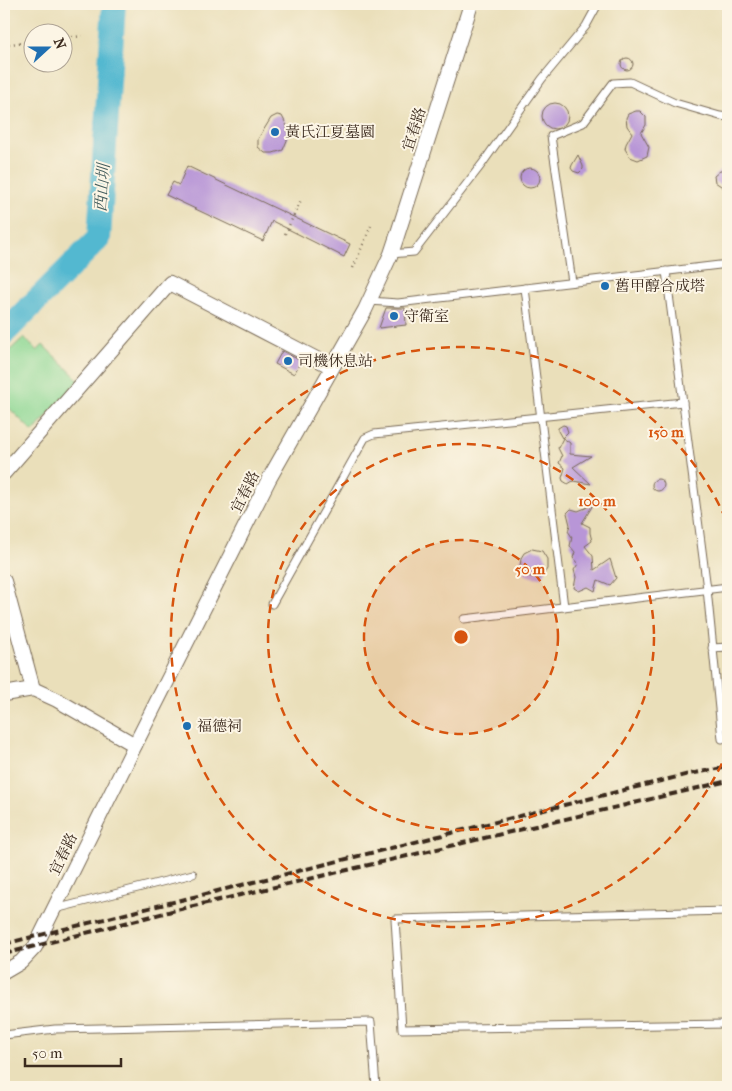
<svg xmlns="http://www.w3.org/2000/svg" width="732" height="1091" viewBox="0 0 732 1091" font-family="'IM FELL French Canon','Noto Serif TC',serif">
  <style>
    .green { fill: #8cd793; stroke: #648058 }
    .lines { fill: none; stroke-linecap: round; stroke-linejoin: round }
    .river { stroke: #52b8d0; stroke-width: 24 }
    .building { fill: #b896d7 }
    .service-casing { stroke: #786955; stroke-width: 9 }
    .minor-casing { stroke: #786955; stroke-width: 16 }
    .path { stroke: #786955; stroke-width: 2.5; stroke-dasharray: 1 4; stroke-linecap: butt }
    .service { stroke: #fff; stroke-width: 7 }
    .minor { stroke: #fff; stroke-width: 14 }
    .rail { stroke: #3b2a1e; stroke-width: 4; stroke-dasharray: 8 4; stroke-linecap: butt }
    .ring { fill: none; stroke: #d7540e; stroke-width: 2.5; stroke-dasharray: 9 6 }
    .poi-dot { fill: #1f6fb2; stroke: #fcf5e5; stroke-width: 2 }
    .labels { text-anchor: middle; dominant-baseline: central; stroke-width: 4; stroke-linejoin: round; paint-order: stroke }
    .street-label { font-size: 15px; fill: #3b2a1e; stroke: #fcf5e5 }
    .poi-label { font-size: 15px; fill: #3b2a1e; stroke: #fcf5e5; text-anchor: start }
    .water-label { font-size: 16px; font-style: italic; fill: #435c5c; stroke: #fcf5e5 }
    .centre { fill: #d7540e; stroke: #fcf5e5; stroke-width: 2.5 }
    .ring-label { font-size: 15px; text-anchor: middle; font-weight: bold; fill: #d7540e; stroke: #fcf5e5; stroke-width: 4; stroke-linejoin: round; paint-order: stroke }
  </style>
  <rect width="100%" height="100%" fill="#fcf5e5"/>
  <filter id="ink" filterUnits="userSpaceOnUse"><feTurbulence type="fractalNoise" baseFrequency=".02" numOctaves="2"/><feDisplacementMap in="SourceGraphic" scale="10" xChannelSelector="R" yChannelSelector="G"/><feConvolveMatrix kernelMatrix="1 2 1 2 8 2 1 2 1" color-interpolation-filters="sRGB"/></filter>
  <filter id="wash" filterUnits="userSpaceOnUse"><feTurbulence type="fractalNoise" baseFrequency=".0096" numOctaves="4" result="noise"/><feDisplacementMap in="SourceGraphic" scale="20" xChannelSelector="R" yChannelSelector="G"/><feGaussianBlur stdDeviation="1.12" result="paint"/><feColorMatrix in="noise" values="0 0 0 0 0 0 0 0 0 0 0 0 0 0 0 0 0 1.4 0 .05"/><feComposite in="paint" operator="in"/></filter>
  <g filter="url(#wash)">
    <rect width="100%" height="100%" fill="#eadfba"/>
    <polygon class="green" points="24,337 37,351 43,345 79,380 33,432 4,403 4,351 8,352"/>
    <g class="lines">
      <polyline class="river" points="4,333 99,238 114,4"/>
    </g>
    <g id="blocks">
      <g class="building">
        <circle cx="627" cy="64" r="6"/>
        <circle cx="555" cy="116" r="13"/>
        <polygon points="636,111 640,111 646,117 646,125 641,133 649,147 647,156 638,160 630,157 625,149 626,144 632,133 627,126 626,118 628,114"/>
        <polygon points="277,115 282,116 287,126 288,138 283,150 273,153 265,153 258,147 258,139 271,118"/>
        <polygon points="578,155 583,166 583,169 579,173 573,171 571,168 572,165"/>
        <polygon points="187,166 350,244 344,257 272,221 263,241 166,195 173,182 179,185"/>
        <circle cx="530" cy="178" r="10"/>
        <polygon points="720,171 723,171 728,175 728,183 724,188 715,182 714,176"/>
        <polygon points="386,308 405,308 406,325 379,328"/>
        <polygon points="282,351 301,361 294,374 275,364"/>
        <polygon points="563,425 566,426 568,432 562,438 558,431 558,428"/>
        <polygon points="563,438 570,443 570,454 591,456 573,467 591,484 573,481 568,484 563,481 562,478 565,468 559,463 562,456 558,448"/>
        <circle cx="658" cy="485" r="6"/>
        <polygon points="593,505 582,523 590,527 590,533 592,541 585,546 593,556 594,570 610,559 616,578 610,585 598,580 595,591 588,587 579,591 574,588 576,577 574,570 578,564 573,558 575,552 570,546 572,537 568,531 570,525 567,513 571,509 578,511"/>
        <polygon points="532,549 542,551 547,559 547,569 541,578 531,577 526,575 520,568 521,558 524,553"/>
      </g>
    </g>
  </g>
  <g filter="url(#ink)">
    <use href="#blocks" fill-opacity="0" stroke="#786955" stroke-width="1"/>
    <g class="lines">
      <g class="service-casing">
        <g id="service">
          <polyline points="391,254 414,252 482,164 542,79 586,26 598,4"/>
          <polyline points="666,271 707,589 722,739"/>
          <polyline points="572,282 551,136 583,123 613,83 630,82 675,103 720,116 728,117"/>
          <polyline points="525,288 564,607"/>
          <polyline points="369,301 398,303 728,264"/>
          <polyline points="272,604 365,438 374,434 683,402"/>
          <polyline points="464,619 728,587"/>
          <polyline points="712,648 728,647"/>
          <polyline points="55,909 193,874"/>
          <polyline points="728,911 395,919 402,1029 728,1024"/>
          <polyline points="4,1035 55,1029 371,1022 376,1087"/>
        </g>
      </g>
      <g class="minor-casing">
        <g id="minor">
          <polyline points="4,473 170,283 332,367"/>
          <polyline points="4,581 33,689"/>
          <polyline points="4,694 33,689 57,700 135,745"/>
          <polyline points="4,972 21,962 35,947 135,745 269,479 365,310 391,254 397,236 471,4"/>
        </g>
      </g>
      <g class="path">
        <polyline points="62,38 85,36"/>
        <polyline points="4,45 32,41"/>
        <polyline points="285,234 301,200"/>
        <polyline points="353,268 371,226"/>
      </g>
      <use href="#service" class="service"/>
      <use href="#minor" class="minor"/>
      <g class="rail">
        <polyline points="4,944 689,774 728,767"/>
        <polyline points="4,954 172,911 728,781"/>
      </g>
    </g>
  </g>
  <circle cx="461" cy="637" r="97" fill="#d7540e" fill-opacity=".12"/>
  <g class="ring">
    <circle cx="461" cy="637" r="97"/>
    <circle cx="461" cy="637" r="193"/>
    <path d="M728 750A290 290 0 1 1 728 524"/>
  </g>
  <g class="poi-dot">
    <circle cx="275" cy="132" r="5"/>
    <circle cx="605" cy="286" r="5"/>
    <circle cx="394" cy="316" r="5"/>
    <circle cx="288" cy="361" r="5"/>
    <circle cx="187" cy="726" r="5"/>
  </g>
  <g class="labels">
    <g class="street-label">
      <text transform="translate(414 129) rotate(-72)">宜春路</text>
      <text transform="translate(245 492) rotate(-63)">宜春路</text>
      <text transform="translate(63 854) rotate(-64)">宜春路</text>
    </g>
    <g class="poi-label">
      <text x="285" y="132">黃氏江夏墓園</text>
      <text x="615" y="286">舊甲醇合成塔</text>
      <text x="404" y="316">守衛室</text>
      <text x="298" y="361">司機休息站</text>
      <text x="197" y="726">福德祠</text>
    </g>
    <g class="water-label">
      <text transform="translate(102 188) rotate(-86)">西山圳</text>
    </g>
  </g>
  <circle cx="461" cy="637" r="8" class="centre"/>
  <g class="ring-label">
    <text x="666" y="437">150 m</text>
    <text x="597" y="506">100 m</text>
    <text x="530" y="574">50 m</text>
  </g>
  <rect width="732" height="1091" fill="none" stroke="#fcf5e5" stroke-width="20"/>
  <g transform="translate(48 48) rotate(69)"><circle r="24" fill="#fcf5e5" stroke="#afa495"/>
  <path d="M0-4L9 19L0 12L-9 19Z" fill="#1f6fb2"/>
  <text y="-8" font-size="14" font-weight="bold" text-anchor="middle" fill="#3b2a1e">N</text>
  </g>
  <path d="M25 1058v8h96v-8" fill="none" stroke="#3b2a1e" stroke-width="2.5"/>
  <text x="32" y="1058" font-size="15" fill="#3b2a1e" stroke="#fcf5e5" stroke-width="4" paint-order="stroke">50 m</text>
</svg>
